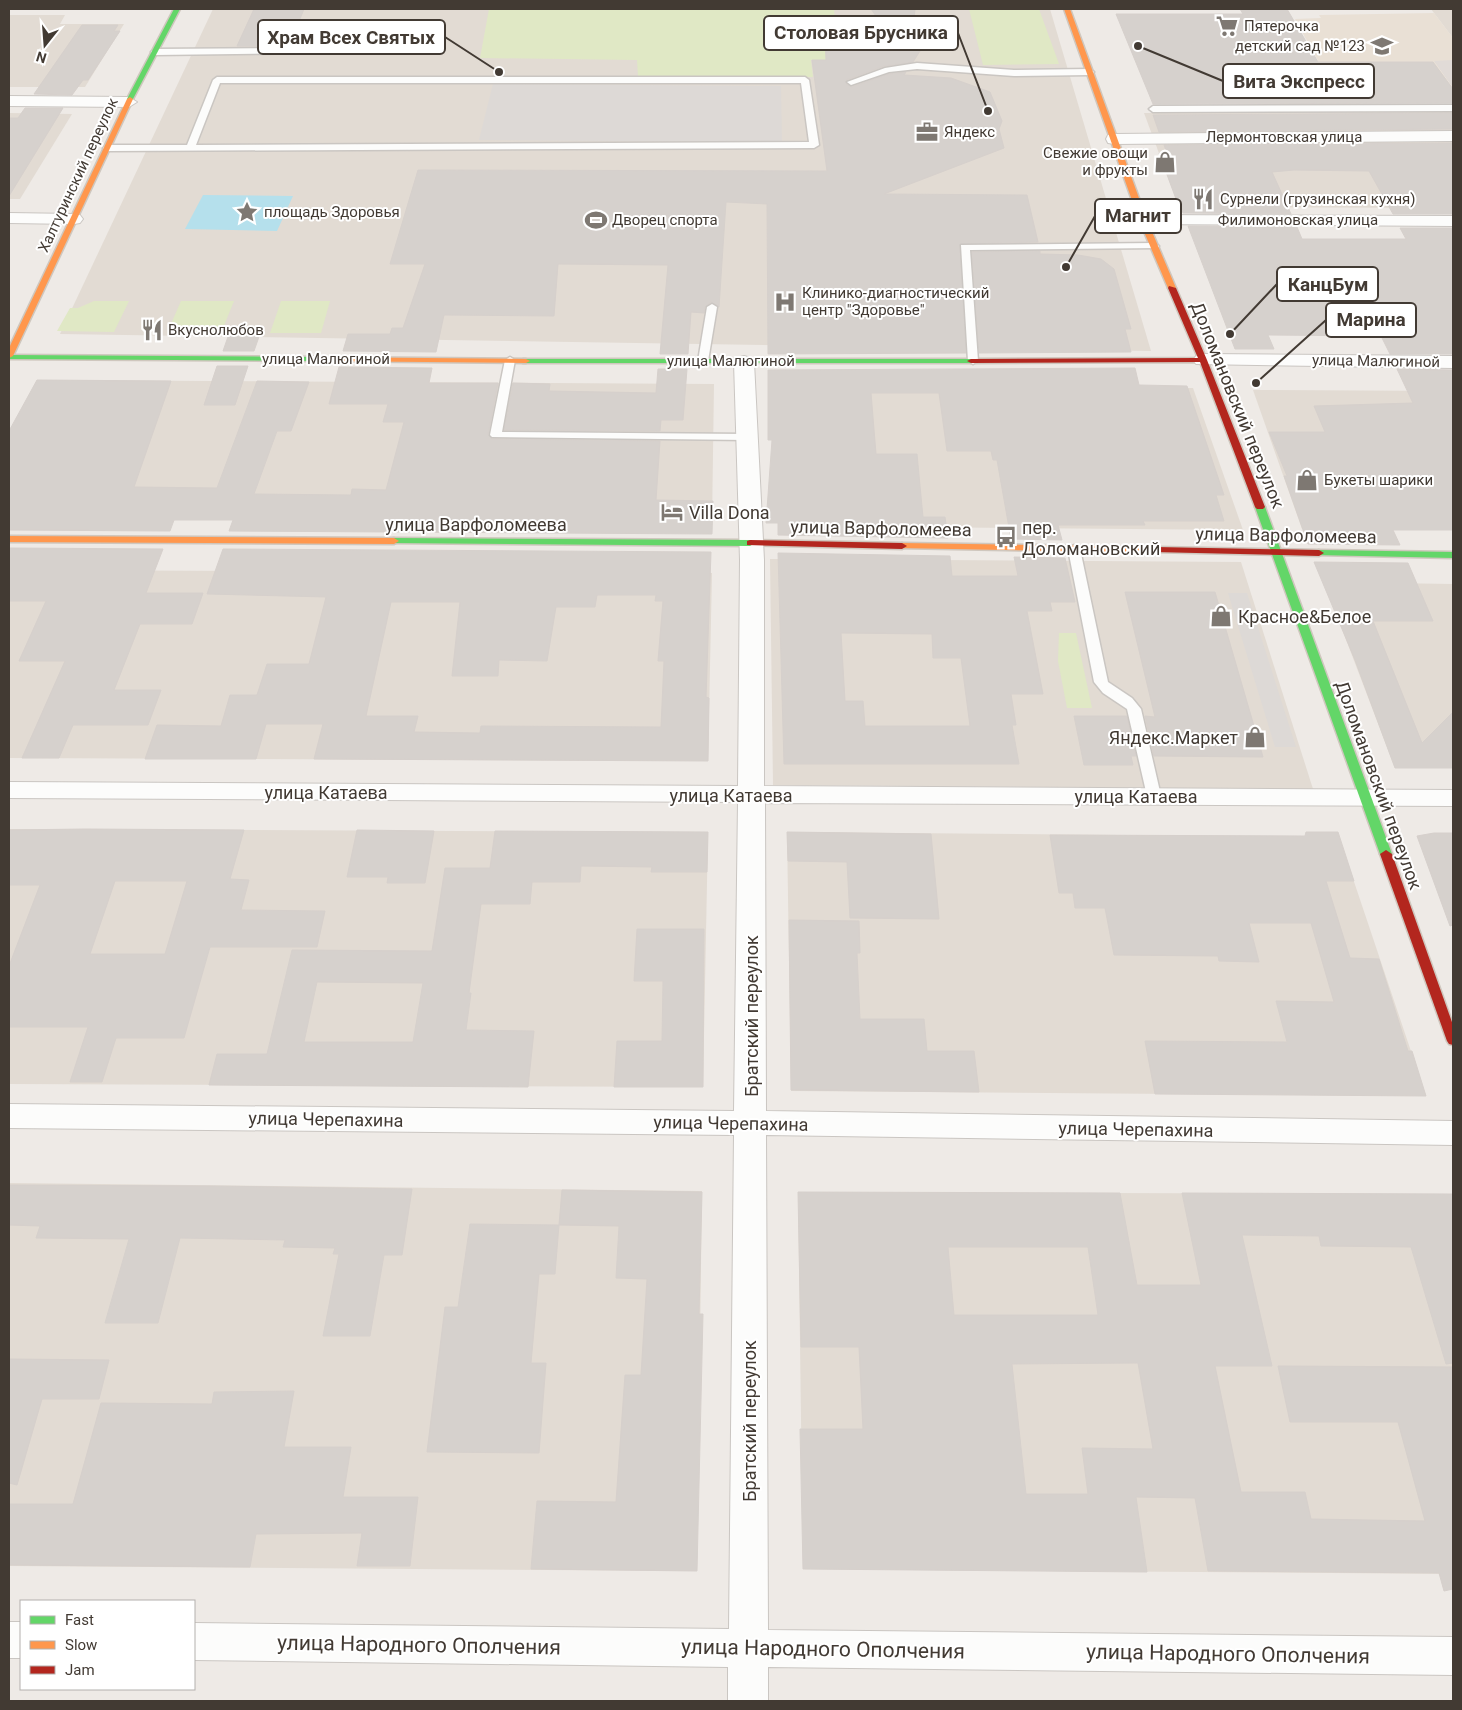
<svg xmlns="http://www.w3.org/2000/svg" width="1462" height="1710" viewBox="0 0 1462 1710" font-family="Roboto,sans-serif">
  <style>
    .residential { fill: #e2dbd3 }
    .industrial { fill: #e1dbd7 }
    .education { fill: #e9e0d5 }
    .green { fill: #e0e8c5 }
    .parking { fill: #ddd9d6 }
    .water { fill: #b5e0ec }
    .building { fill: #d6d1cd; stroke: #d6d0cc; fill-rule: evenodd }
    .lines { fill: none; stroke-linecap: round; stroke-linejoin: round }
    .lane-casing { stroke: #cac6c2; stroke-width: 3 }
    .street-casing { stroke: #cac6c2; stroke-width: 2 }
    .fast-casing { stroke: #cfc7be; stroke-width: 3 }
    .slow-casing { stroke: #cfc7be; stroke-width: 3 }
    .jam-casing { stroke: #cfc7be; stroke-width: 3 }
    .lane { fill: #fcfcfb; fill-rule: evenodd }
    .street { fill: #fcfcfb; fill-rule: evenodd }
    .fast { fill: #63d668; fill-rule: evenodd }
    .slow { fill: #ff974d; fill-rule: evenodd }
    .jam { fill: #b3261e; fill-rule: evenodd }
    .labels { text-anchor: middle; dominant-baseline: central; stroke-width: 4; stroke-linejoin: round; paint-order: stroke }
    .far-poi-label { font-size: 15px; fill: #423a33; stroke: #fff; text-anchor: start }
    .far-street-label { font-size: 15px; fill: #423a33; stroke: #fff }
    .street-label { font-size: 18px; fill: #423a33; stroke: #fff }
    .poi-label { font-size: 18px; fill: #423a33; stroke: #fff; text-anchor: start }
    .near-street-label { font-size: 21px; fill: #423a33; stroke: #fff }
    .leader { fill: none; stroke: #423a33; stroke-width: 2 }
    .callout-dot { fill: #423a33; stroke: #fff; stroke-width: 2 }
    .callout { fill: #fff; stroke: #423a33; stroke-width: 2 }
    .callout-label { font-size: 19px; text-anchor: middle; font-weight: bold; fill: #423a33 }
  </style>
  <rect width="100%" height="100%" fill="#eeeae6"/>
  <g class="residential">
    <polygon points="213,9 1050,9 1151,351 60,334"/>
    <polygon points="1431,9 1453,9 1453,38 1434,13"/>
    <polygon points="9,15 65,15 60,24 124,24 85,87 9,87"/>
    <polygon points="1453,112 1453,208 1179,207 1144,113"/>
    <polygon points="9,113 72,114 20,199 9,199"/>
    <polygon points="37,380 714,384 712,524 9,518 9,435"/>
    <polygon points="774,387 1193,388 1243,530 782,526"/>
    <polygon points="1253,390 1453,391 1453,530 1302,529"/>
    <polygon points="770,559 1241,562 1313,789 773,785"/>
    <polygon points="9,570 712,573 708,761 9,758"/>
    <polygon points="1324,582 1453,584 1453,768 1395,768"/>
    <polygon points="9,829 708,832 703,1087 9,1084"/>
    <polygon points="787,832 1339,837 1426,1096 791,1091"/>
    <polygon points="9,1183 702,1191 697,1571 9,1566"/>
    <polygon points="798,1192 1453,1194 1453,1574 803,1569"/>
  </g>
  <polygon class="industrial" points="1433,60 1453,60 1453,88"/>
  <polygon class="education" points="1434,13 1453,38 1453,60 1434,61 1453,88 1453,95 1337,95 1295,19 1321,18 1319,15"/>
  <g class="green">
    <polygon points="489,9 834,9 835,19 804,36 802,46 846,48 869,60 811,60 813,77 638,76 637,60 480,58"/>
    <polygon points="969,9 1039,9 1059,64 983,65"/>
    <polygon points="94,301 129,301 114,332 57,331 70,308 78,308"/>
    <polygon points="181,301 234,301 221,333 167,333"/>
    <polygon points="281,301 330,301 321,333 270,333"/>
    <polygon points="1059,633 1076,633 1092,708 1067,708 1058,661"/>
  </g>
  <g class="parking">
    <polygon points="493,84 781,86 782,142 479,140"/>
    <polygon points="1228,593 1247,593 1296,747 1275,747"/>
  </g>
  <polygon class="water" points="203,195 293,196 277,231 185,229"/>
  <g class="building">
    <polygon points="254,9 304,9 289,46 237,46"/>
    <polygon points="871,9 915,9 912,37 929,37 913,62 884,66 846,80 846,84 852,87 889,74 906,72 904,75 951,78 990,92 1002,121 999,129 1004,148 884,194 1027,195 1038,242 960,244 966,353 768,354 767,204 726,202 719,307 711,302 705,307 704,313 691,312 688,354 660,354 668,265 558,264 554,316 444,315 436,352 343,351 348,334 390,334 392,328 403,328 425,264 390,264 418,170 827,171 812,60 826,60 825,36 890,36"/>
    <polygon points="1240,9 1287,9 1318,62 1433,62 1453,89 1453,103 1153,104 1116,14 1243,14"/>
    <polygon points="82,25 118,25 114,31 120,31 88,80 83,80 72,95 34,94"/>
    <polygon points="25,108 63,108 9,196 9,118 18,118"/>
    <polygon points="1453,113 1453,129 1159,132 1153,115"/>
    <polygon points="1453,143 1453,214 1393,214 1369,171 1294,170 1272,172 1291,214 1183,213 1181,207 1179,207 1159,153 1167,153 1164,145"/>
    <polygon points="1188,226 1297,227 1302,239 1406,239 1400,228 1453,228 1453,354 1390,354 1381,336 1268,335 1274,349 1235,349"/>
    <polygon points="1040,251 1040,254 1078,255 1101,259 1114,269 1131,329 1125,329 1131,352 979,353 972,252"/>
    <polygon points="230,331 261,331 254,351 223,351"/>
    <polygon points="217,366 248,366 235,405 204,405"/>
    <polygon points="339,367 432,368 429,383 498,383 488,435 492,439 660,441 656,500 713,501 712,534 229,531 233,520 174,520 170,531 9,530 9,431 37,380 171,381 134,487 217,488 257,381 309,382 291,431 277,431 254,494 351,495 352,489 386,490 404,422 383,422 388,404 329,404"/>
    <polygon points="1135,368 1139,385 1187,386 1224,495 1216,495 1224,521 1143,521 1145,525 1058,525 1062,540 1011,539 997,460 993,460 991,451 947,451 939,393 871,393 876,454 917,454 923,517 945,517 948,538 778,535 778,523 766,523 772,440 768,440 768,370"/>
    <polygon points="658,369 687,369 683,420 661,420 660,431 504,430 513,383 550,384 549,391 656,393"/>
    <polygon points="1397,369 1453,370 1453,530 1393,530 1400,545 1308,544 1284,476 1287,476 1269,432 1325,432 1314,406 1413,403"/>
    <polygon points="9,548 163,549 146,593 203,593 192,624 140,624 114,690 161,690 148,725 73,725 59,758 22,758 65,661 19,661 46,601 9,601"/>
    <path d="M223,549L711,552L706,697L709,698L708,761L314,759L323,724H266L256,759H145L157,725L221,726L230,695H257L267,664H309L326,597L207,594ZM597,595H656L655,601H663L658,661H664L661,727L481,726L480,733L414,732L418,716H366L391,602H460L452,676H498L499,660L547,661L556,607H595Z"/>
    <path d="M778,553L950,556L952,576H1018L1014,557L1065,558L1075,602H1050L1052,611H1027L1043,694H1011L1016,725H1012L1019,764H784ZM841,633L932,634L933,658H961L970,726H865L863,701H845Z"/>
    <polygon points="1314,562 1408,563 1433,621 1373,621 1422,743 1453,712 1453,768 1395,768 1355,660"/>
    <polygon points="1125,592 1215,592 1263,757 1154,756 1145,716 1155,717"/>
    <polygon points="1074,716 1127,716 1136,756 1131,756 1133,765 1084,765"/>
    <path d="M85,829L244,830L230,879L249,880L241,910L325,911L317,947H210L184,1038H116L102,1082H70L88,1027H9V966L40,885H9V830ZM115,881H187L165,954H90Z"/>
    <polygon points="357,830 434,831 425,883 387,883 388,877 347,877"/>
    <path d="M495,831L708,832L707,872H651L652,867L581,866L580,882H532L530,904H481L469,993H471L466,1030L534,1031L528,1087L209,1085L217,1054H267L292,950L432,951L445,868H490ZM317,982L423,983L413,1042H304Z"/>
    <polygon points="787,832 931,834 939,919 850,918 847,862 788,861"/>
    <polygon points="1306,832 1338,832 1354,881 1326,881 1350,958 1379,959 1408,1051 1412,1051 1426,1096 1155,1094 1145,1041 1287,1042 1276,1001 1334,1002 1311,923 1249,923 1259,962 1219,961 1218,956 1114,955 1105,908 1075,908 1073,893 1059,893 1050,835 1305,836"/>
    <polygon points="1434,833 1453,833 1453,925 1450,926 1417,836"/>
    <polygon points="789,920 859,921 860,953 857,953 860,1019 924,1019 927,1051 974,1051 979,1092 791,1090"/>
    <polygon points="637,929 704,929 703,1087 614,1087 617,1041 662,1041 663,981 634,981"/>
    <polygon points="9,1185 213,1186 412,1189 402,1255 384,1255 370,1336 323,1336 339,1254 333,1254 335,1248 283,1247 285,1240 180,1238 158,1323 105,1323 129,1239 36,1238 40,1226 9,1225"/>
    <polygon points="562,1190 702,1192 699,1314 703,1314 697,1571 531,1569 537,1501 616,1502 625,1375 641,1375 647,1279 616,1278 619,1226 559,1225"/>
    <path d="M798,1192L1120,1193L1137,1285H1201L1182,1193L1453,1194V1363L1446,1364L1411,1247L1321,1246L1319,1236L1242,1235L1272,1366H1215L1241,1492H1305L1311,1519L1425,1521L1398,1422H1290L1278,1366L1453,1367V1589L1444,1591L1439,1573L1208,1571L1195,1498L1136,1497L1147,1572L803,1569L800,1429H863L859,1347H801ZM948,1247H1088L1098,1315H954ZM1138,1363L1153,1449L1082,1448L1088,1494H1026L1012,1364Z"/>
    <polygon points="470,1224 559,1225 555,1274 539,1274 531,1363 546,1363 539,1453 427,1452 445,1307 458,1307"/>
    <polygon points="9,1359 109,1360 99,1399 42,1399 17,1485 9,1483"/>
    <polygon points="294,1391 284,1447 351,1447 343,1497 418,1497 410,1566 357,1566 362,1533 256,1534 250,1567 9,1565 9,1504 73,1504 101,1403 212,1404 214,1392"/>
  </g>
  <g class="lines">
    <g class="lane-casing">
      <g id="lane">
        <polygon points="408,47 412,50 411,52 155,55 151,52 155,49"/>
        <polygon points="917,63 1014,70 1090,69 1094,72 1090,75 1014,76 917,69 889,72 851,85 847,82 885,68"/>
        <path d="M217,77H805L809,80L819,145L814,148L108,151L103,148L108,145H187L213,80ZM220,83H801L809,142L196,145Z"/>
        <polygon points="1453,105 1453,111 1153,112 1149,109 1153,106"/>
        <polygon points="1154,243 1159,246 1158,248 970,250 978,361 973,364 968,361 961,245"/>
        <polygon points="712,304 717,307 708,361 703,364 698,361 707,307"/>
        <polygon points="510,357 515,360 502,432 747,434 753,437 747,440 492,437 490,435 505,360"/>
        <polygon points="1074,545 1080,549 1108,682 1132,698 1141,709 1161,796 1159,799 1154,801 1147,796 1127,709 1103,693 1094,682 1068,549"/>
      </g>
    </g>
    <g class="street-casing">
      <g id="street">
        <polygon points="9,96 129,97 137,102 129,107 9,106"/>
        <polygon points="1453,131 1453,141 1114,144 1108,143 1106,139 1108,135 1114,134"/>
        <polygon points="9,213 74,214 80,215 83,219 80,223 74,224 9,223"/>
        <polygon points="1143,215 1453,216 1453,226 1137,224 1134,220 1137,216"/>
        <polygon points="1203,354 1453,356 1453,368 1196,364 1193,360 1196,356"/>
        <polygon points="744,356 751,358 754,362 764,560 764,786 1453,790 1453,806 765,803 766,1111 1453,1121 1453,1145 766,1135 768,1630 1453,1637 1453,1675 768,1667 768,1701 728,1701 728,1667 194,1660 194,1623 729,1629 734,1135 9,1128 9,1104 734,1111 738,802 9,798 9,782 738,786 740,560 734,362 737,358"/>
        <rect x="9" y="1622" width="12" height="36"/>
      </g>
    </g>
    <g class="fast-casing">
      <g id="fast">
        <polygon points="174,9 180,9 133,99 128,100 127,99"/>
        <polygon points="9,355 314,357 318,359 314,361 9,359"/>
        <polygon points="523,359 971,359 975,361 971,363 523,363"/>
        <polygon points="1260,504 1265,507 1392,854 1390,857 1386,858 1380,854 1255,507"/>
        <polygon points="394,538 750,540 755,543 750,546 391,543 391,539"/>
        <polygon points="1319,550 1453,552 1453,558 1316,555 1316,551"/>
      </g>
    </g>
    <g class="slow-casing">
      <g id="slow">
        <polygon points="1064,9 1070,9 1147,220 1176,288 1175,290 1168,288 1139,220"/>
        <polygon points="130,97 133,99 13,356 9,358 9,348 127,99"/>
        <polygon points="311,357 526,359 530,361 526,363 314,361 311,361"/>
        <polygon points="9,536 394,538 399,541 394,544 9,542"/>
        <polygon points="902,543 1156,547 1161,550 1156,553 899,548 897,546"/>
      </g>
    </g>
    <g class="jam-casing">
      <g id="jam">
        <polygon points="1169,286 1176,288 1207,360 1265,507 1263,509 1257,509 1255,507 1200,362 971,363 967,361 971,359 1198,358 1168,288"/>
        <polygon points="750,540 902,543 907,546 902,549 747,545 747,541"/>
        <polygon points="1156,547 1319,550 1324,553 1319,556 1153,552 1151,550"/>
        <polygon points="1386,850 1392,854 1453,1025 1453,1045 1449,1044 1447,1041 1380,854"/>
      </g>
    </g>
    <use href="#lane" class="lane"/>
    <use href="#street" class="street"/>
    <use href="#fast" class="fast"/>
    <use href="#slow" class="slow"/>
    <use href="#jam" class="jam"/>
  </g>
  <defs>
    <g id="supermarket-bare" transform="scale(1.725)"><path d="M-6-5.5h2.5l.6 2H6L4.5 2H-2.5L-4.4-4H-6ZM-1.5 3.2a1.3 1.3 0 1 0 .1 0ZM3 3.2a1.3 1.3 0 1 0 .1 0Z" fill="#7e7872" stroke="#fff" stroke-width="2.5" paint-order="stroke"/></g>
    <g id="school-bare" transform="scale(1.725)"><path d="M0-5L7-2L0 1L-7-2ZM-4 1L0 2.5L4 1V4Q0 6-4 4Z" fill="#7e7872" stroke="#fff" stroke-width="2.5" paint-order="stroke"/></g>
    <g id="office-bare" transform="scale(1.725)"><path d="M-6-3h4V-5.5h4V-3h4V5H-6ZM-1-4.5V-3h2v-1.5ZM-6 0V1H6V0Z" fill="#7e7872" stroke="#fff" stroke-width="2.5" paint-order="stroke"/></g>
    <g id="shop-bare" transform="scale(1.725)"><path d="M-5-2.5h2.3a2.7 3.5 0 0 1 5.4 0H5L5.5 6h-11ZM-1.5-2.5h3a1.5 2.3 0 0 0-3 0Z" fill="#7e7872" stroke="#fff" stroke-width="2.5" paint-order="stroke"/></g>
    <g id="restaurant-bare" transform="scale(1.725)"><path d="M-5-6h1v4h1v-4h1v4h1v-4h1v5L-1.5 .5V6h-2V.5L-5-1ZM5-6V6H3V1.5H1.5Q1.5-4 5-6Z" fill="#7e7872" stroke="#fff" stroke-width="2.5" paint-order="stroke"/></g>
    <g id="sight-bare" transform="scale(1.725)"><path d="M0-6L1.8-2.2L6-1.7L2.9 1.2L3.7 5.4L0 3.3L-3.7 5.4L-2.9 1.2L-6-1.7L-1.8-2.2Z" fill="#7e7872" stroke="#fff" stroke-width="2.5" paint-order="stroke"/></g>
    <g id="stadium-bare" transform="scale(1.725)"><path d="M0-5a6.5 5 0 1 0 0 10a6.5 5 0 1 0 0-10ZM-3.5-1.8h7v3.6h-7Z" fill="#7e7872" stroke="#fff" stroke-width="2.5" paint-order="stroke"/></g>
    <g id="hospital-bare" transform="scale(1.725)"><path d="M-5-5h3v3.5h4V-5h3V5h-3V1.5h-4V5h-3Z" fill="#7e7872" stroke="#fff" stroke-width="2.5" paint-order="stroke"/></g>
    <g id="hotel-bare" transform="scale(1.725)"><path d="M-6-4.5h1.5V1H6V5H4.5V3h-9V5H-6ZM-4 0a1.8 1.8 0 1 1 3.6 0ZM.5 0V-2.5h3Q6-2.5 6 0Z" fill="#7e7872" stroke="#fff" stroke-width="2.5" paint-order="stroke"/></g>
    <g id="bus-bare" transform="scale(1.725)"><path d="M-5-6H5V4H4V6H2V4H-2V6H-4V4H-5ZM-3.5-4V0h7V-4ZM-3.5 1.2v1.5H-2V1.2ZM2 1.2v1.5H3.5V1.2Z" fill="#7e7872" stroke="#fff" stroke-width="2.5" paint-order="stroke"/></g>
  </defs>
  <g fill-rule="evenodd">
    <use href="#supermarket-bare" x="1227" y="26"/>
    <use href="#school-bare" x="1382" y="46"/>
    <use href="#office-bare" x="927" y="132"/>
    <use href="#shop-bare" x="1165" y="162"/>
    <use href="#restaurant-bare" x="1203" y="199"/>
    <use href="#sight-bare" x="247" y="212"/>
    <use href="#stadium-bare" x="596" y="220"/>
    <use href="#hospital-bare" x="785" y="302"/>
    <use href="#restaurant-bare" x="152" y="330"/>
    <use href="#shop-bare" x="1307" y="480"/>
    <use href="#hotel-bare" x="672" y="512"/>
    <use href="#bus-bare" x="1006" y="537"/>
    <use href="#shop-bare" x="1221" y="616"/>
    <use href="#shop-bare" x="1255" y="737"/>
  </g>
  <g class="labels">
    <g class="far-poi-label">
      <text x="1244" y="26">Пятерочка</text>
      <text x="1365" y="46" text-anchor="end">детский сад №123</text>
      <text x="944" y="132">Яндекс</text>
      <text x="1148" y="153" text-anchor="end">Свежие овощи<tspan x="1148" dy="17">и фрукты</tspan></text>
      <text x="1220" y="199">Сурнели (грузинская кухня)</text>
      <text x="264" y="212">площадь Здоровья</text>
      <text x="612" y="220">Дворец спорта</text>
      <text x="802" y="293">Клинико-диагностический<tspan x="802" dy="17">центр "Здоровье"</tspan></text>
      <text x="168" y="330">Вкуснолюбов</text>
      <text x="1324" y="480">Букеты шарики</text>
    </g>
    <g class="far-street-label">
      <text x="1284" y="137">Лермонтовская улица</text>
      <text transform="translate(78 175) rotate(-65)">Халтуринский переулок</text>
      <text x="1298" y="220">Филимоновская улица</text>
      <text x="326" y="359">улица Малюгиной</text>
      <text x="731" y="361">улица Малюгиной</text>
      <text transform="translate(1376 361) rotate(1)">улица Малюгиной</text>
    </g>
    <g class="street-label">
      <text transform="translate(1238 405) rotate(68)">Доломановский переулок</text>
      <text x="476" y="524">улица Варфоломеева</text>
      <text transform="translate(881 528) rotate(1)">улица Варфоломеева</text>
      <text transform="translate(1286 535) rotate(1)">улица Варфоломеева</text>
      <text transform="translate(1379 785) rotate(70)">Доломановский переулок</text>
      <text x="326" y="792">улица Катаева</text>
      <text x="731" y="795">улица Катаева</text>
      <text x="1136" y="796">улица Катаева</text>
      <text transform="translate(751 1016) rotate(-90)">Братский переулок</text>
      <text transform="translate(326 1119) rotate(1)">улица Черепахина</text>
      <text transform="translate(731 1123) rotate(1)">улица Черепахина</text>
      <text transform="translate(1136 1129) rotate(1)">улица Черепахина</text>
      <text transform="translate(749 1421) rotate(-90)">Братский переулок</text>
    </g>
    <g class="poi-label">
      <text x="689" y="512">Villa Dona</text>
      <text x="1022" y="527">пер.<tspan x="1022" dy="21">Доломановский</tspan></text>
      <text x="1238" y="616">Красное&amp;Белое</text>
      <text x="1238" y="737" text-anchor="end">Яндекс.Маркет</text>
    </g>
    <g class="near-street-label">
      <text transform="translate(419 1645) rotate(1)">улица Народного Ополчения</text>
      <text transform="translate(823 1649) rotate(1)">улица Народного Ополчения</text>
      <text transform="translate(1228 1654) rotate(1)">улица Народного Ополчения</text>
    </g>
  </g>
  <path class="leader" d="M988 111L958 33M499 72L445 37M1138 46L1223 81M1066 267L1095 216M1230 334L1277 284M1256 383L1326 320"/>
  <g class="callout-dot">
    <circle cx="988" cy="111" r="5"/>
    <circle cx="499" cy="72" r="5"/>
    <circle cx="1138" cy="46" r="5"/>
    <circle cx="1066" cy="267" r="5"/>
    <circle cx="1230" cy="334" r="5"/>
    <circle cx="1256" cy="383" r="5"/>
  </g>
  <g class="callout">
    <rect x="764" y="16" width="194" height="34" rx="5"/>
    <rect x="258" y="20" width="187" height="34" rx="5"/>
    <rect x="1223" y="64" width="151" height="34" rx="5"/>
    <rect x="1095" y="199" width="86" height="34" rx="5"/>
    <rect x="1277" y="267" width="101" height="34" rx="5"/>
    <rect x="1326" y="303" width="90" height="34" rx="5"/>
  </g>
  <g class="callout-label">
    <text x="861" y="39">Столовая Брусника</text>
    <text x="351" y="44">Храм Всех Святых</text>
    <text x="1299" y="88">Вита Экспресс</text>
    <text x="1138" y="222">Магнит</text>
    <text x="1328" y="291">КанцБум</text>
    <text x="1371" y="326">Марина</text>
  </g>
  <rect width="1462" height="1710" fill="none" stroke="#423a33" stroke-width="20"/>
  <rect x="20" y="1600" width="175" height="90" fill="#ffffff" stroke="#b3b0ad"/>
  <rect x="30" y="1616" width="25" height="8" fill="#63d668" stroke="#b3b0ad"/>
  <text x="65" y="1625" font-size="15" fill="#423a33">Fast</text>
  <rect x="30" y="1641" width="25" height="8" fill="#ff974d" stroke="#b3b0ad"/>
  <text x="65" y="1650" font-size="15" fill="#423a33">Slow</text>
  <rect x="30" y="1666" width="25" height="8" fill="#b3261e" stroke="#b3b0ad"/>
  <text x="65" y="1675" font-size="15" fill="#423a33">Jam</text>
  <g transform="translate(45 45) rotate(197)" stroke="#ffffff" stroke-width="4" paint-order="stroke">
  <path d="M0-4L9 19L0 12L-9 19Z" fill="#423a33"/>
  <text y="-8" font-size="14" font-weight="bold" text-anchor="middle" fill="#423a33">N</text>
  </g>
</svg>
